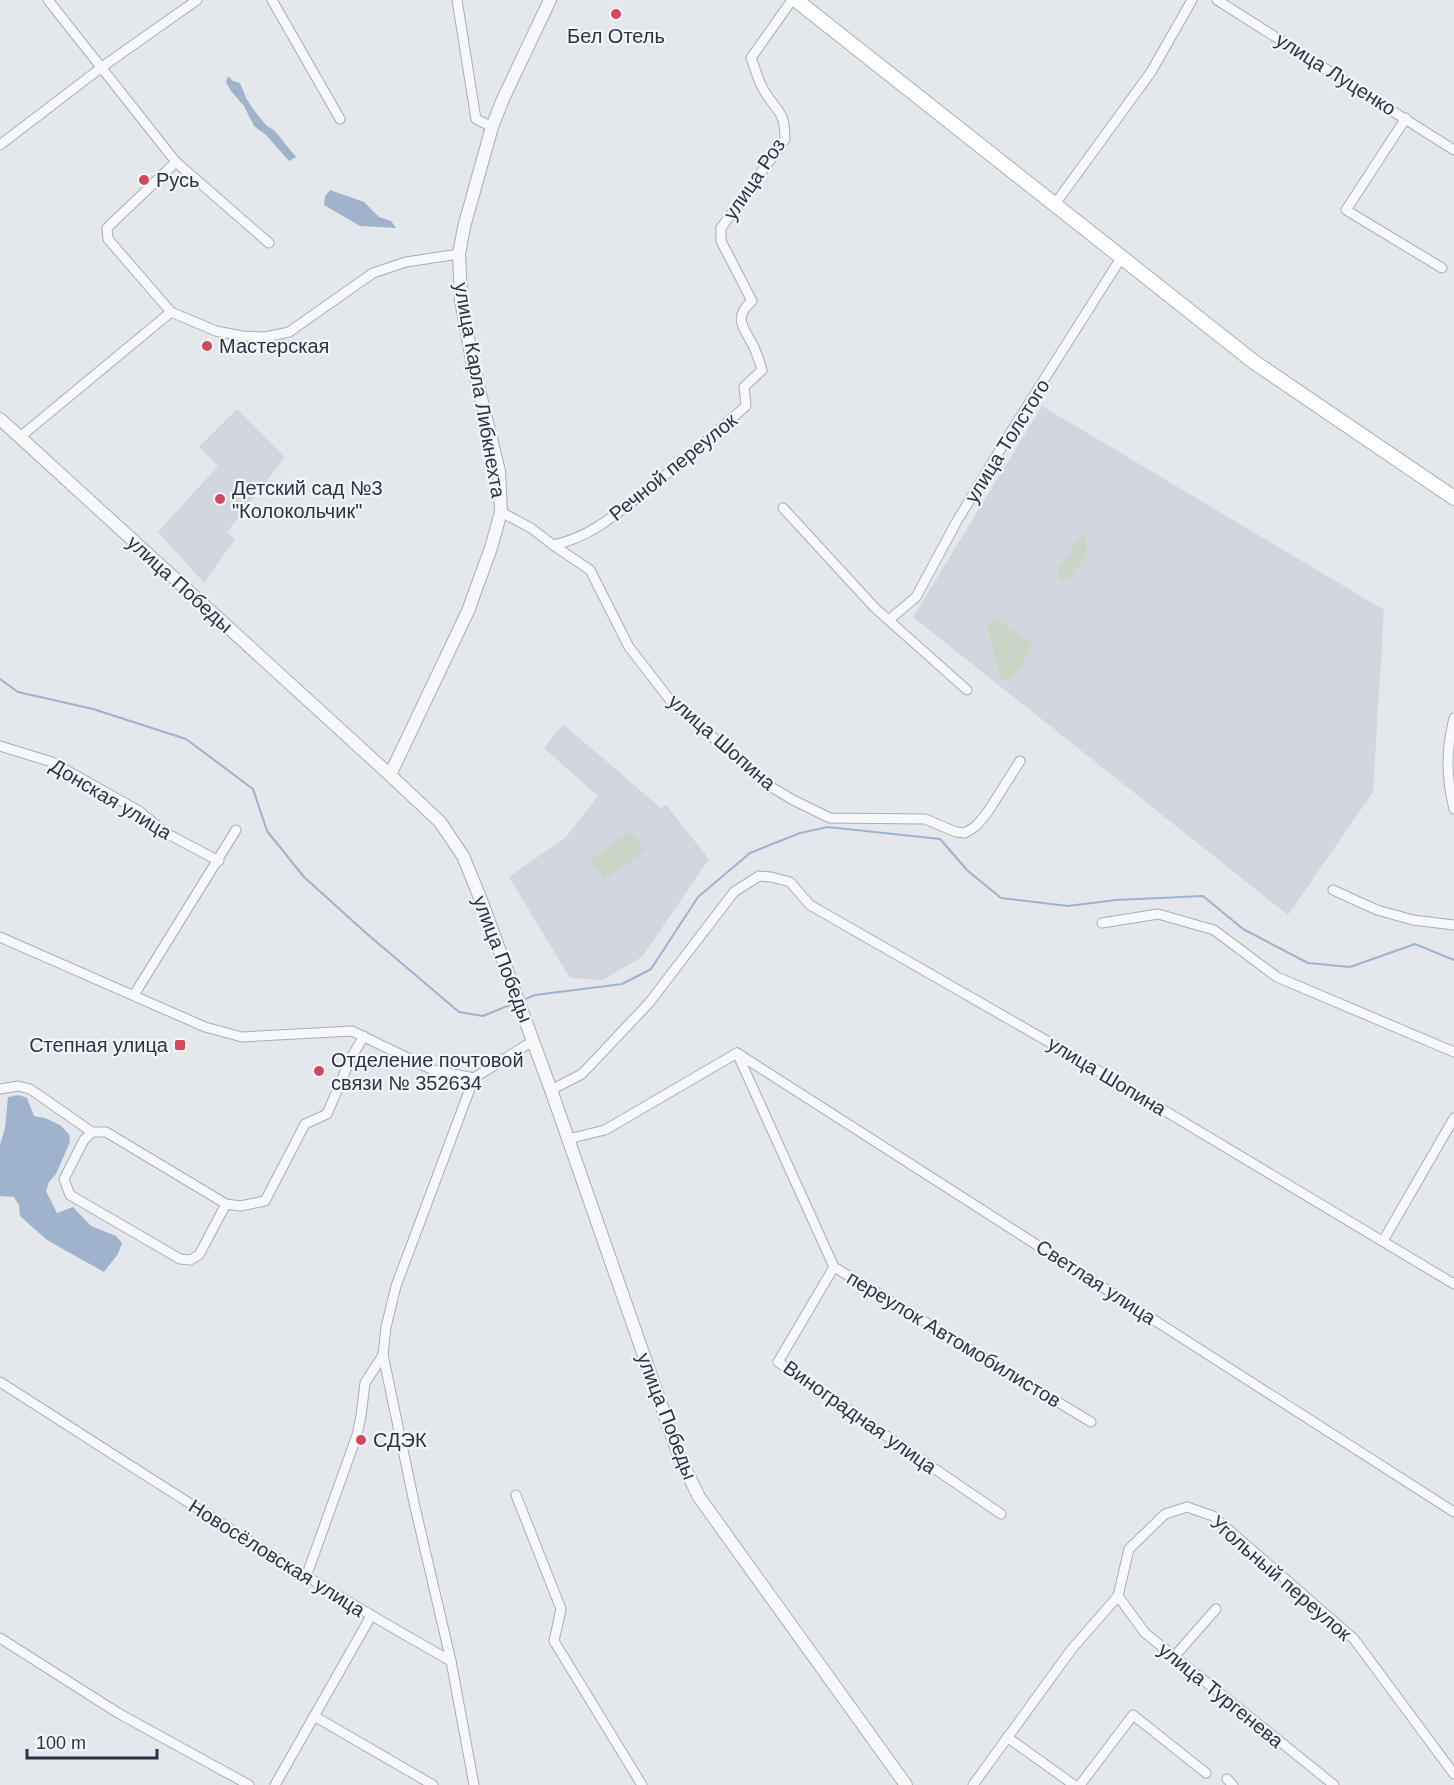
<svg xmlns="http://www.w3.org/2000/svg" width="1454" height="1785" viewBox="0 0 1454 1785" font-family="Arial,sans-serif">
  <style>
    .built { fill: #d2d6de }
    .green { fill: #c9d6c5 }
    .water { fill: #9fb4cc }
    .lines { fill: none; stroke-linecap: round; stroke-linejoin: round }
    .stream { stroke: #9fb4cc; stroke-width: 2 }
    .minor-casing { stroke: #a9aeb7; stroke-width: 11 }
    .tertiary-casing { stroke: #a9aeb7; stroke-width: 14 }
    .secondary-casing { stroke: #a9aeb7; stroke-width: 16 }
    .minor { stroke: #f7f8fa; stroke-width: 9 }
    .tertiary { stroke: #f7f8fa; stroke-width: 12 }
    .secondary { stroke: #fff; stroke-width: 14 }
    .poi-dot { fill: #d1495b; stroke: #f4f6f9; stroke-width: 2 }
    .labels { text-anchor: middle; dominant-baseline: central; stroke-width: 4.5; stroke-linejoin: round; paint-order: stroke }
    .poi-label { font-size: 20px; fill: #2b3445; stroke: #f4f6f9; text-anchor: start }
    .street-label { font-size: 20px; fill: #2b3445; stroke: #f4f6f9 }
  </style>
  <rect width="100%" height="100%" fill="#e4e7ec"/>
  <g class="built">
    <polygon points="1042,406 1384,610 1373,792 1288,915 913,617"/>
    <polygon points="237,409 285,457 227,532 235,539 204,583 158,532 218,466 199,447"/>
    <polygon points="563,724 661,808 666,805 709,859 642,957 603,980 570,978 509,877 566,837 598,796 544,748"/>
  </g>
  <g class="green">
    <polygon points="1084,531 1087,553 1071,578 1063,581 1059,578 1059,568"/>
    <path d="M997,620L1030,642L1032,647C1025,658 1018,679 1003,680L1000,677L987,625L990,621Z"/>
    <polygon points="631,831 645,851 604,880 590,860"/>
  </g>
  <g class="water">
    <polygon points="228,76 233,81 240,83 247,100 256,113 267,126 274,130 296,157 289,161 266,135 254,126 244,106 231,91 226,82"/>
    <polygon points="330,190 364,202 379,217 391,221 396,228 360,226 324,205 325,196"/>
    <polygon points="19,1095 27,1098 34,1116 45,1118 60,1125 69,1134 70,1142 56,1174 49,1182 46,1191 57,1213 73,1207 91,1226 116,1236 122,1243 118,1254 104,1272 47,1240 20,1216 19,1205 14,1197 0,1196 0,1145 5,1128 8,1097"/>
  </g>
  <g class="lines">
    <g class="stream">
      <polyline points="0,679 18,692 93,709 186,739 253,789 267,831 304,877 366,933 459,1012 483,1016 515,1003"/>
      <polyline points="523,1000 535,995 622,984 651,969 698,897 750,853 800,833 828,827 940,839 968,871 1001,898 1068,906 1116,900 1203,896 1243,929 1308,963 1350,967 1415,944 1454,960"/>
    </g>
    <g class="minor-casing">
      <g id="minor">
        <polyline points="48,0 176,162 269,243"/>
        <polyline points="272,0 340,119"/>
        <polyline points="457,0 476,119 492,127"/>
        <polyline points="1217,0 1454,150"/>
        <polyline points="1406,118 1346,210 1442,268"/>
        <polyline points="0,145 102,67 197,0"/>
        <polyline points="176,162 107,228 108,239 171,312 216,331 242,336 265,337 289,332 373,273 406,262 459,254"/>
        <polyline points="1055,204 1151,72 1192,0"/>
        <polyline points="20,437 171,312"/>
        <polyline points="783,508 875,608 967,690"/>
        <polyline points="501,512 531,528 553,545 590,570 629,647 670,700 768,785 793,800 830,818 925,819 956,832 965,833 976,826 987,813 1020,761"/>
        <path d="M553,545C589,538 615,515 643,493C679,465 712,436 746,406L744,387L762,370C760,362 757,355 754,347C744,328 732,318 752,301L721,241V228L785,139C785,109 776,112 763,89C758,80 755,68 751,58L792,0"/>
        <polyline points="890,619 916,597 957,521 1009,435 1121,258"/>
        <path d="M1454,718C1446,750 1446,776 1454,809"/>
        <polyline points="0,746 52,762 139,811 166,833 219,861"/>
        <polyline points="1333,890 1377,910 1413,920 1454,925"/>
        <polyline points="1102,923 1158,914 1214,930 1277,977 1454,1052"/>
        <polyline points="0,937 205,1027 242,1037 352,1031 433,1070 474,1078"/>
        <polyline points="134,995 236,830"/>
        <polyline points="737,1053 1454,1512"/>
        <polyline points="737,1053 834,1267 1091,1422"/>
        <polyline points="0,1089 18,1086 30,1089 92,1132 106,1132 226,1204 199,1255 190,1260 180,1259 70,1195 64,1179 84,1140 92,1132"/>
        <polyline points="551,1090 582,1074 649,1003 734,892 759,876 771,877 790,882 810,905 1075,1057 1454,1284"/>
        <polyline points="568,1139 605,1130 737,1053"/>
        <polyline points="226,1204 240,1206 265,1201 305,1124 327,1114 351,1058 364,1036"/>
        <polyline points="1383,1241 1454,1118"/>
        <polyline points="834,1267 778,1362 1001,1514"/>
        <path d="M0,1382C149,1477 297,1575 451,1661"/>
        <polyline points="516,1495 561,1609 554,1641 642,1785"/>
        <polyline points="306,1577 357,1435 361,1416 365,1383 383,1355"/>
        <polyline points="1118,1596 1145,1633 1334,1785"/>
        <polyline points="0,1638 118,1713 249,1785"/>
        <polyline points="1173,1658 1216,1609"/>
        <polyline points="314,1716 433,1785"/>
        <polyline points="1007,1737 1074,1785"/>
        <polyline points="1227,1779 1233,1785"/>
        <polyline points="275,1785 371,1616"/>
        <polyline points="474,1785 451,1661 415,1507 383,1355 386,1327 396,1286 474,1078 533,1041"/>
        <polyline points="973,1785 1071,1650 1118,1596 1129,1549 1165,1514 1187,1507 1213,1516 1354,1639 1454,1774"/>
        <polyline points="1080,1785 1133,1715 1206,1773"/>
      </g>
    </g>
    <g class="tertiary-casing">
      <g id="tertiary">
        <polyline points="0,419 390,775 440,822 463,856 481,900 551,1090 679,1456 699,1497 906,1785"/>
        <polyline points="390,775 468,611 491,548 501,512 499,471 473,365 461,300 459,254 464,227 492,127 503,99 550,0"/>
      </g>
    </g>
    <g class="secondary-casing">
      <polyline id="secondary" points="796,0 1254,362 1454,498"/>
    </g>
    <use href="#minor" class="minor"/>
    <use href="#tertiary" class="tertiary"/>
    <use href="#secondary" class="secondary"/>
  </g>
  <g class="poi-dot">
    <circle cx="616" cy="14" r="6"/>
    <circle cx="144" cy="180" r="6"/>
    <circle cx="207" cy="346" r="6"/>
    <circle cx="220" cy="499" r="6"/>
    <rect x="174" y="1039" width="12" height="12" rx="3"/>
    <circle cx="319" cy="1071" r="6"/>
    <circle cx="361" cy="1440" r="6"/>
  </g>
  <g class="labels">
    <g class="poi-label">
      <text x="616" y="36" text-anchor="middle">Бел Отель</text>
      <text x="156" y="180">Русь</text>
      <text x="219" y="346">Мастерская</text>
      <text x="232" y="488">Детский сад №3<tspan x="232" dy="23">"Колокольчик"</tspan></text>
      <text x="168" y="1045" text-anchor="end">Степная улица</text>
      <text x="331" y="1060">Отделение почтовой<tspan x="331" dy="23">связи № 352634</tspan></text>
      <text x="373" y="1440">СДЭК</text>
    </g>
    <g class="street-label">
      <text transform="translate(1336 74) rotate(32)">улица Луценко</text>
      <text transform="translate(754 179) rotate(-56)">улица Роз</text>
      <text transform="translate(480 390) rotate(80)">улица Карла Либкнехта</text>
      <text transform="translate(1007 441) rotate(-58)">улица Толстого</text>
      <text transform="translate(673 467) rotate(-39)">Речной переулок</text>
      <text transform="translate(180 584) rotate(42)">улица Победы</text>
      <text transform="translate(722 742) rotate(41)">улица Шопина</text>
      <text transform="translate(111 799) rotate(31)">Донская улица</text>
      <text transform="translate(503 959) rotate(69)">улица Победы</text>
      <text transform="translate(1107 1076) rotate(31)">улица Шопина</text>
      <text transform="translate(1096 1282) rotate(33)">Светлая улица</text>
      <text transform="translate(954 1339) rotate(31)">переулок Автомобилистов</text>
      <text transform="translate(667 1416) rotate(69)">улица Победы</text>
      <text transform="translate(860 1417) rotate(35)">Виноградная улица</text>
      <text transform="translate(277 1558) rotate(32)">Новосёловская улица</text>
      <text transform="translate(1281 1578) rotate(41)">Угольный переулок</text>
      <text transform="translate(1221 1695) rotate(39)">улица Тургенева</text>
    </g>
  </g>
  <path d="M27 1749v9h130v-9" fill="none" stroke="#2b3445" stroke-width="3"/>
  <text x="36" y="1749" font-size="18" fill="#2b3445" stroke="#f4f6f9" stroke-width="4.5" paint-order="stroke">100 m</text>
</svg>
